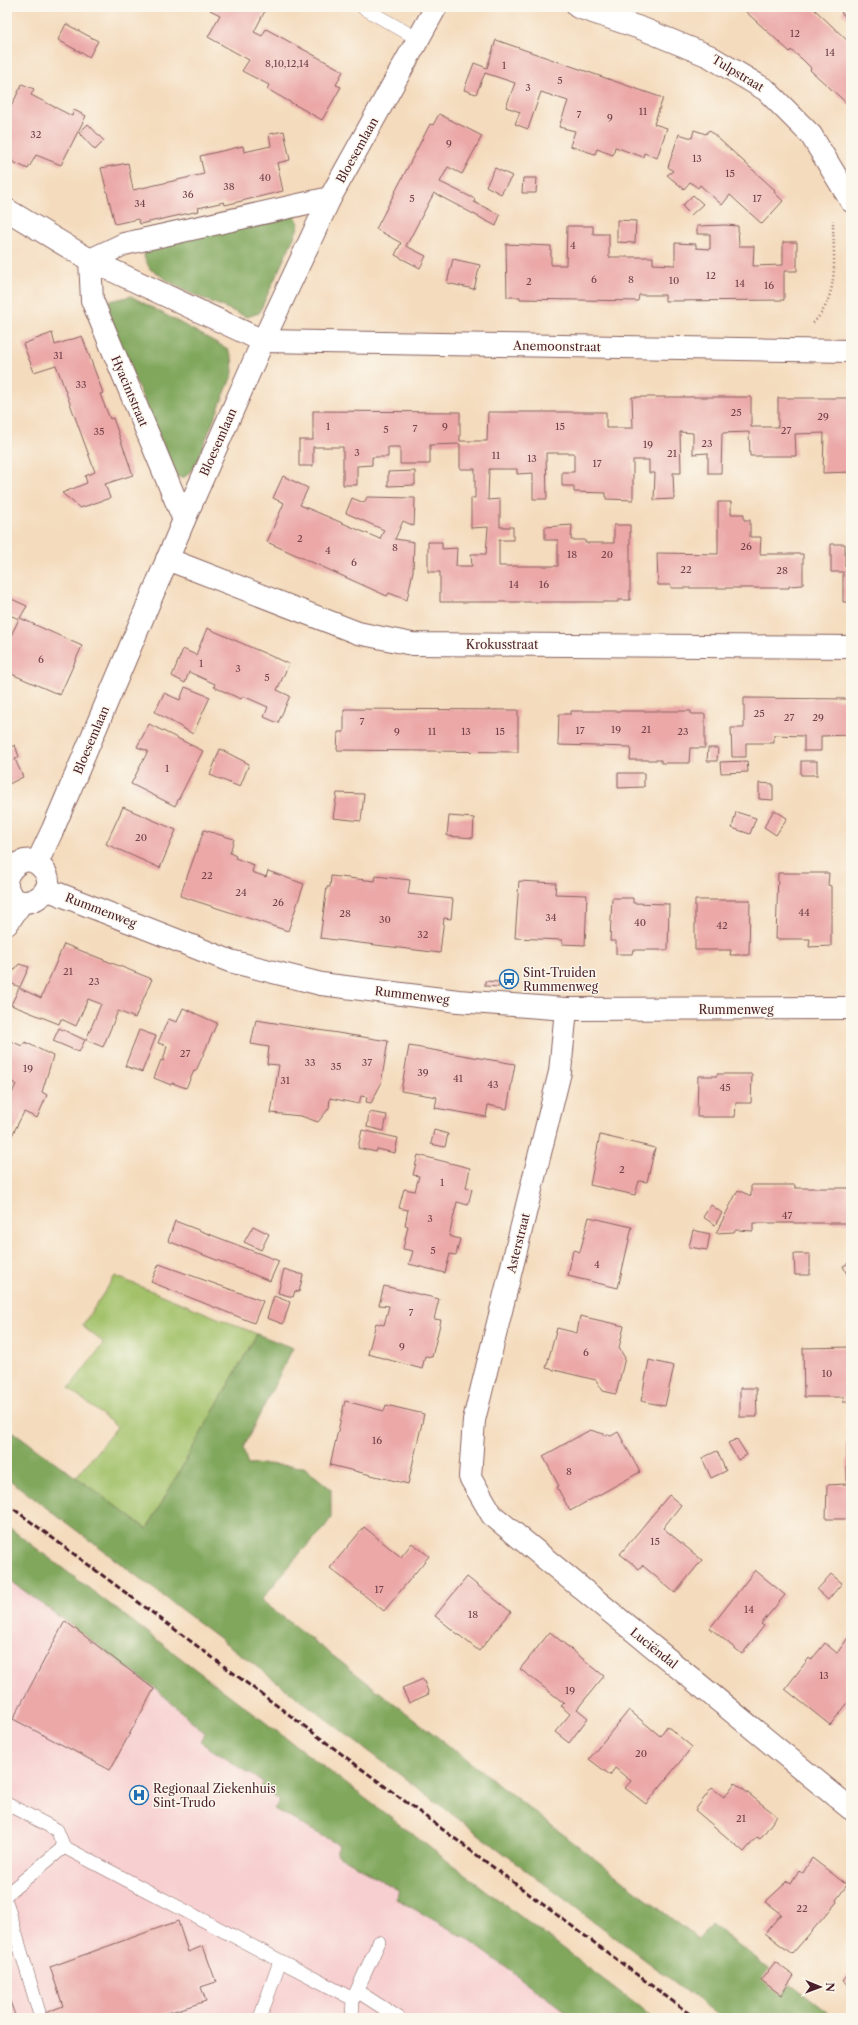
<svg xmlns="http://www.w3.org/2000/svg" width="858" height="2025" viewBox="0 0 858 2025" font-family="'Libre Caslon Text',serif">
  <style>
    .built { fill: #f7cfd0 }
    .green { fill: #a2c169; stroke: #76704a }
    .forest { fill: #81a75d; stroke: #666344 }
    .building { fill: #eba8a7 }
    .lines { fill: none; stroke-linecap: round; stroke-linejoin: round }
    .lane-casing { stroke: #86615e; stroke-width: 14 }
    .street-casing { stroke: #86615e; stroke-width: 24 }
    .path { stroke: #86615e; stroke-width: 2.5; stroke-dasharray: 1 3; stroke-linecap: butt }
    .lane { stroke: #fff; stroke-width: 13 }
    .street { stroke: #fff; stroke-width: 22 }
    .rail { stroke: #4a1f2b; stroke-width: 3; stroke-dasharray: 6 3; stroke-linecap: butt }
    .labels { text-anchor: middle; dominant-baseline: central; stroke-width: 3; stroke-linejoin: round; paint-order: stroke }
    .number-label { font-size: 10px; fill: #72414a }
    .street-label { font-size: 12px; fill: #4a1f2b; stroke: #fbf7ec }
    .poi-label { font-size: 12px; fill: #4a1f2b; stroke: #fbf7ec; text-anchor: start }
  </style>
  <rect width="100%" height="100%" fill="#fbf7ec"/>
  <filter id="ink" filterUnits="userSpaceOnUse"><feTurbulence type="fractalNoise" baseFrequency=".025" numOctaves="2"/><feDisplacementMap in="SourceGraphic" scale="8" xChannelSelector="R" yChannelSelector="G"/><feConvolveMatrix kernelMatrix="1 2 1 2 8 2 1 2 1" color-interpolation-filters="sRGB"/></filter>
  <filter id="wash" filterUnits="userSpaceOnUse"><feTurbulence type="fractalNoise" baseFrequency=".012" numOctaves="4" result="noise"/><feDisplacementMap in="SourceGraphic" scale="16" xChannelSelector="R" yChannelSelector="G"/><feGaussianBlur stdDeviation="0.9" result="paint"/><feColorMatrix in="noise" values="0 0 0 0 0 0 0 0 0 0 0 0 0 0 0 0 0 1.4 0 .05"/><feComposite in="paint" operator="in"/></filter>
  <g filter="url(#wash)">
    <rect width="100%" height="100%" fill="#f4dbbd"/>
    <polygon class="built" points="7,1578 155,1688 205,1733 200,1743 264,1782 261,1789 280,1800 274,1809 339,1845 336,1854 400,1891 397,1899 466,1938 574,2018 7,2018"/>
    <polygon class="green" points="115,1276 257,1334 147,1529 76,1477 117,1427 69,1388 104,1343 82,1326"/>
    <g class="forest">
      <polygon points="295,215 299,224 295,235 259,313 247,317 183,290 150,269 144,257 145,247"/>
      <polygon points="131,296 228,349 232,357 233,373 195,466 185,477 177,477 102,303"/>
      <polygon points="257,1334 293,1348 243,1448 248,1465 267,1464 304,1467 331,1489 331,1518 321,1532 301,1552 261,1600 698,1939 711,1924 835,2018 722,2018 7,1478 7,1427 147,1529"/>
      <polygon points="7,1526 654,2018 574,2018 466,1938 396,1899 400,1891 336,1854 339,1845 274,1809 280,1800 261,1789 263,1782 200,1742 205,1733 155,1688 7,1578"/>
    </g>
    <g id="blocks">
      <g class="building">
        <polygon points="212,7 267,7 254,32 262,36 266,29 343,71 336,85 341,87 322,120 267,89 269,85 242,71 249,60 208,37 220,15 210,10"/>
        <polygon points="744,7 812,7 851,44 851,107 810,70 811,68 802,59 791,50 790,52 745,11 747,9"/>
        <polygon points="846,7 851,7 851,21 841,13"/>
        <polygon points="66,24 98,41 89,57 58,40"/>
        <polygon points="496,40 663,98 654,124 667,128 657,158 644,153 643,157 615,147 613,155 597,149 595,154 570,146 575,131 559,127 568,101 541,92 528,129 515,124 520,112 506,107 515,83 485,73 476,94 464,90 474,63 487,68"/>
        <polygon points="22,84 34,89 31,95 72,116 74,110 86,116 61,165 36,155 28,169 7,159 7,103 12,105"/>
        <polygon points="439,114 482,136 462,174 448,167 440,182 475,199 474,202 500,215 496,226 434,193 406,246 426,256 420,268 395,255 401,243 376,229 430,124 433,125"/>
        <polygon points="88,124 104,141 95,150 79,133"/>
        <polygon points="694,130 706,134 709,130 775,190 774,192 783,201 762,224 730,195 722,205 700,185 698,188 690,182 684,189 667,175 673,171 668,167 679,134 692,138"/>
        <polygon points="284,131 290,160 277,163 283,191 225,205 224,202 198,208 199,211 140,224 138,219 115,224 101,168 128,163 133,190 204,174 200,156 243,146 244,152 271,146 269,134"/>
        <polygon points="495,168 512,176 501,194 486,186"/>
        <polygon points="523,178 537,178 536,193 522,193"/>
        <polygon points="693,195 703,204 691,215 682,206"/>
        <polygon points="617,220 636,221 635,243 617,242"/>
        <polygon points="725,225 738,226 739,246 754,246 753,266 783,265 783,242 797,242 797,271 784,271 784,300 665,301 665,295 639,295 638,301 520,299 520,297 507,297 506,244 551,246 551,265 566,265 567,226 593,226 593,234 609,234 609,257 653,257 653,264 675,265 675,243 696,244 696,248 710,249 710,234 697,234 697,226"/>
        <polygon points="453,259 480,265 474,289 447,283"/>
        <polygon points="52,333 55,345 82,336 103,393 100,394 110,419 113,418 133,475 105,484 110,498 80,508 62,493 87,483 85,476 95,472 56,365 34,372 23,344"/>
        <polygon points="632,397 751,397 751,427 778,427 778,398 851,398 851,472 823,473 824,433 795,434 796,456 750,456 749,432 722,433 721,473 708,473 708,453 693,454 693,433 680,432 681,473 673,473 674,499 654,500 655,473 649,473 649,460 633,460 633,500 606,499 606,493 574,492 574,486 562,486 562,472 574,472 574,453 546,453 547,499 533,499 533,473 517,474 517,469 489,469 488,500 500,499 500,527 513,527 513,540 499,540 499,566 558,566 558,540 545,540 545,527 572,525 571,540 585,540 585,543 614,543 614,525 630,525 630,600 618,600 618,602 440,602 440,572 428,572 428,542 442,542 442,549 457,548 456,566 472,566 471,554 486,554 488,527 471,528 471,498 475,498 475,469 460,469 460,444 430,445 430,464 400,464 400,447 388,447 388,457 372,457 372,465 357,466 357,485 343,485 343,447 313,447 313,466 299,466 299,440 313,440 313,411 460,412 460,441 487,441 488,412 606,412 606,428 633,428"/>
        <polygon points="415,471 415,485 388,486 388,472"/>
        <polygon points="283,476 308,488 300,505 380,539 384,530 346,513 352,498 364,503 367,497 415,498 414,526 403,521 395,539 414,542 413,571 407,600 389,593 387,596 267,542 284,503 273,498"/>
        <polygon points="718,502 731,502 731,514 744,514 744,520 750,520 750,537 761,537 760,554 803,554 803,585 789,586 789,588 671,588 671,585 658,585 657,553 718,554"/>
        <polygon points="831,544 845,544 845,567 851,567 851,602 843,602 843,572 831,572"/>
        <polygon points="7,597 27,606 20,618 82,646 60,695 7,672 7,644 19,619 7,614"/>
        <polygon points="207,628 289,664 277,690 290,696 278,723 264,717 268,707 243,696 241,699 214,687 215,684 189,672 185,683 172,676 183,649 196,655"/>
        <polygon points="185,687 210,697 193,734 155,712 164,693 180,700"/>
        <polygon points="744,698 851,699 851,735 821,736 821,751 804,751 804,736 774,735 774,743 746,743 746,757 732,757 731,728 744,728"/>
        <polygon points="344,709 518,710 518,752 337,750 338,732 344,732"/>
        <polygon points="571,711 691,711 691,714 705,714 705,748 690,748 689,763 661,763 661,760 630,760 631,747 558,745 559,714 571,714"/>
        <polygon points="149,724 203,751 175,806 131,784 148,751 137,747"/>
        <polygon points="15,745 19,757 15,759 23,777 7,785 7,749"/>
        <polygon points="708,748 718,748 717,761 707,761"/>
        <polygon points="220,749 249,764 240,787 210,775"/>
        <polygon points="747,761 748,772 721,773 720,762"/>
        <rect x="801" y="761" width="16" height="14"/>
        <polygon points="618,773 644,773 644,787 618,788"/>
        <polygon points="759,783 773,784 773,800 759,799"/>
        <polygon points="337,793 364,794 361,821 333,818"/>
        <polygon points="123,807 176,830 160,868 106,844"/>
        <polygon points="774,810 787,818 776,835 764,827"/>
        <polygon points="736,812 756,818 750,834 732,828"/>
        <polygon points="449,816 474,818 473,838 447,836"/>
        <polygon points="204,830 234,839 230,853 236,856 235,858 254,865 252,872 266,877 268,871 304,884 288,931 180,896"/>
        <polygon points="778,873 829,873 828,885 831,886 831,946 809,947 810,939 776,939"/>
        <polygon points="331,876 375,881 376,876 410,880 408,894 453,899 451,919 444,918 440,953 320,938 327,887 330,887"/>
        <polygon points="519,881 556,883 555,894 587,895 585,945 562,944 562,940 515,938"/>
        <polygon points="612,898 633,898 633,903 669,904 668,950 633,950 632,954 616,954 616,941 610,941"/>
        <polygon points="695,900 750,900 749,955 730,955 731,950 695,950"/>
        <polygon points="64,944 152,979 135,1018 118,1011 103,1047 86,1040 101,1004 88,999 76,1026 61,1019 59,1024 11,1005 19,988 41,998"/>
        <polygon points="19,964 29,967 20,987 7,982 7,979"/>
        <polygon points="485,981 499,982 499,987 485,986"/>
        <polygon points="183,1008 217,1023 196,1071 194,1071 186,1088 172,1083 171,1085 154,1078 161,1060 163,1061 167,1046 158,1043 168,1019 177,1022"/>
        <polygon points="256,1020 388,1041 381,1084 371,1103 366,1102 367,1097 361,1096 359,1104 330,1098 329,1108 318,1122 301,1116 271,1113 279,1065 267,1064 269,1047 251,1044"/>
        <polygon points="59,1028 85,1040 79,1052 53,1041"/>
        <polygon points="139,1030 156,1036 142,1072 125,1066"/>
        <polygon points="7,1039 22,1046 25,1042 53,1056 42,1092 47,1095 37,1118 24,1112 7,1145 7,1105 16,1084 7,1080"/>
        <polygon points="409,1046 515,1064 507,1109 488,1105 486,1117 470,1114 435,1108 437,1097 401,1091"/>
        <polygon points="717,1074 752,1074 751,1103 736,1103 735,1117 697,1117 698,1076 717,1076"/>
        <polygon points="849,1111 851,1111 851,1143 848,1143"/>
        <polygon points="369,1112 387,1115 384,1131 367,1127"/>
        <polygon points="362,1130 398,1138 395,1153 377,1149 376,1152 358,1148"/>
        <polygon points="434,1130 448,1134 445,1147 431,1144"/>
        <polygon points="600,1135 655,1148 647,1182 639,1181 635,1195 590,1185"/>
        <polygon points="418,1155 470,1168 466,1188 472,1189 468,1205 457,1202 449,1236 460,1239 456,1255 450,1254 445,1273 409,1264 413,1251 403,1249 408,1226 405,1225 408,1210 399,1208 404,1189 415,1191 419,1176 413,1175"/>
        <polygon points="751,1185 795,1185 795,1188 849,1188 849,1202 851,1202 851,1232 849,1232 849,1223 753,1223 753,1231 736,1230 734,1232 716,1233 738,1190 751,1196"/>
        <polygon points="711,1205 722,1213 715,1225 703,1217"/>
        <polygon points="589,1217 632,1227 618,1288 568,1276 573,1250 580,1252"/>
        <polygon points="175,1221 279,1261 270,1281 168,1241"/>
        <polygon points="253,1226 269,1234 261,1250 244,1242"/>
        <polygon points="693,1230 710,1234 707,1250 689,1247"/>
        <polygon points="794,1254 810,1254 810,1275 795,1275"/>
        <polygon points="851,1262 851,1283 843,1266"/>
        <polygon points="159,1264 263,1301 254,1323 151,1282"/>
        <polygon points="284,1269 303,1275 299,1292 295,1291 293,1297 278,1293"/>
        <polygon points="384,1286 439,1299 434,1319 441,1320 432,1357 425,1356 422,1369 368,1354 376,1323 384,1325 389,1306 379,1305"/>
        <polygon points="274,1296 290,1302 283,1324 267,1318"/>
        <polygon points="580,1316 624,1326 619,1348 625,1358 616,1394 603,1391 596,1380 546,1368 557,1328 577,1333"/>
        <polygon points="851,1347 851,1402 843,1402 844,1397 804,1397 803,1348"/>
        <polygon points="649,1360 674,1366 665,1406 641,1401"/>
        <polygon points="740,1388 756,1388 757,1417 740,1417"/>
        <polygon points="345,1401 384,1411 386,1405 424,1414 408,1484 330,1465"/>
        <polygon points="590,1430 611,1436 618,1432 640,1472 570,1511 557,1487 559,1486 543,1456"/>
        <polygon points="737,1439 747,1455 738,1460 728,1443"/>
        <polygon points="847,1443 851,1443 851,1519 826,1519 827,1485 847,1484"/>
        <polygon points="717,1451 726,1471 711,1478 702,1458"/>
        <polygon points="669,1495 681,1505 663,1528 702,1560 675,1593 642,1565 639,1569 620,1554"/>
        <polygon points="364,1527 401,1557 412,1543 429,1556 384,1611 330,1568"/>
        <polygon points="755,1570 785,1595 761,1624 764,1626 742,1654 710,1628"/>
        <polygon points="831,1574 842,1583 828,1600 817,1590"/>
        <polygon points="467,1577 511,1612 479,1651 435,1616"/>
        <polygon points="65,1621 154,1689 110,1770 13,1719"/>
        <polygon points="550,1632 604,1676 577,1709 588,1718 569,1743 555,1732 570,1714 561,1706 564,1703 520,1669"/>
        <polygon points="848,1638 851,1640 851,1699 830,1725 785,1689 809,1658 811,1660 825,1643 837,1653"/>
        <polygon points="423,1679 429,1694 409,1703 402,1688"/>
        <polygon points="629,1710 660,1736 667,1726 692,1747 646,1804 625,1788 631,1781 615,1768 610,1775 589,1759"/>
        <polygon points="735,1783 777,1816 760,1839 757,1837 744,1852 695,1810 712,1788 724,1797"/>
        <polygon points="812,1858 847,1885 836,1900 837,1902 792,1954 765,1933 781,1914 765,1902 788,1881 791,1883 799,1870 803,1873"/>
        <polygon points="178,1921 188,1952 203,1946 216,1982 201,1987 206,2001 152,2018 32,2018 63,2006 50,1967"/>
        <polygon points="775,1962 794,1976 781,1995 761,1980"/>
        <polygon points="851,1971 851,1987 843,1981"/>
        <polygon points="7,1993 16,2018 7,2018"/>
      </g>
    </g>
  </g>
  <g filter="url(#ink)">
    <use href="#blocks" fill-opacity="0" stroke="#86615e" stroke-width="1"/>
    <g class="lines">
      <g class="lane-casing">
        <g id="lane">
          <polyline points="362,7 418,39"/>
          <polyline points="7,1804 57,1830 64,1847 353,1999"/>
          <polyline points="7,1894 64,1847"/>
          <polyline points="7,1904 39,2012"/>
          <polyline points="357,1991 399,2018"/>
          <polyline points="260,2018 280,1961"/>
          <polyline points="352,2018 353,1999 379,1942"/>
        </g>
      </g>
      <g class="street-casing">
        <g id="street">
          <polyline points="578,7 643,29 709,56 766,90 811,135 851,201"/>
          <polyline points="7,210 90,260 263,341 851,351"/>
          <polyline points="184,520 92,300 90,260 124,244 330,198"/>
          <polyline points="167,559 358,633 412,644 851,647"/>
          <polyline points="37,863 53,829 184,520 263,341 330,198 436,7"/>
          <path d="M7,877C12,865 27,854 39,865C70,892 12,921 7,885"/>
          <polyline points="46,889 230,961 321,984 458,1001 566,1009 851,1008"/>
          <polyline points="7,924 22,902"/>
          <polyline points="566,1009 560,1072 474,1420 470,1477 492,1515 851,1809"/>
        </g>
      </g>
      <path class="path" d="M813,323C841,295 833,256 833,220"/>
      <use href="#lane" class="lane"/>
      <use href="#street" class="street"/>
      <polyline class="rail" points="7,1504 695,2018"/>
    </g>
  </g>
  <defs>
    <g id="bus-ring" transform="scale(1)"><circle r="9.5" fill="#fbf7ec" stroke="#1f6fb2" stroke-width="1.5"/><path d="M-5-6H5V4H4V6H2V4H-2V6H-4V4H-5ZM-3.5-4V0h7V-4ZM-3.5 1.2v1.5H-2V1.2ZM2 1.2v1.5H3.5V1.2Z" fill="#1f6fb2"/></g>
    <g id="hospital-ring" transform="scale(1)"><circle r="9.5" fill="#fbf7ec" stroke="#1f6fb2" stroke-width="1.5"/><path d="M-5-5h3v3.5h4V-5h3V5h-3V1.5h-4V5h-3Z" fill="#1f6fb2"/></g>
  </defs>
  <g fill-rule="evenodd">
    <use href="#bus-ring" x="509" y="979"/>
    <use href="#hospital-ring" x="139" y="1795"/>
  </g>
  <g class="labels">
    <g class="number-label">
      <text x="795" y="33">12</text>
      <text x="830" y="52">14</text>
      <text x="287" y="63">8,10,12,14</text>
      <text x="504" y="65">1</text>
      <text x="560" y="80">5</text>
      <text x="528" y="87">3</text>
      <text x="643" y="111">11</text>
      <text x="579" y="114">7</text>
      <text x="610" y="117">9</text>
      <text x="36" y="134">32</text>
      <text x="449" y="143">9</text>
      <text x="697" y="158">13</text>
      <text x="730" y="173">15</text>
      <text x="265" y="177">40</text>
      <text x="229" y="186">38</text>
      <text x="188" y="194">36</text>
      <text x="412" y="198">5</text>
      <text x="757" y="198">17</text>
      <text x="140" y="203">34</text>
      <text x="573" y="245">4</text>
      <text x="711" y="275">12</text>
      <text x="594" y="279">6</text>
      <text x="631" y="279">8</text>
      <text x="674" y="280">10</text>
      <text x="529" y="281">2</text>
      <text x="740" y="283">14</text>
      <text x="769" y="285">16</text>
      <text x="58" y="355">31</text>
      <text x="81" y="384">33</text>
      <text x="736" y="412">25</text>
      <text x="823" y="416">29</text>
      <text x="328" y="426">1</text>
      <text x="445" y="426">9</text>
      <text x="560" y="426">15</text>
      <text x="415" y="428">7</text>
      <text x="386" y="429">5</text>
      <text x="786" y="430">27</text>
      <text x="99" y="431">35</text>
      <text x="707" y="443">23</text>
      <text x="648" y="444">19</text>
      <text x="357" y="452">3</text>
      <text x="672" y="453">21</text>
      <text x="496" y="455">11</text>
      <text x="532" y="458">13</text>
      <text x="597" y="463">17</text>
      <text x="300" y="538">2</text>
      <text x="746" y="546">26</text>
      <text x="395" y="547">8</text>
      <text x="328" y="550">4</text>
      <text x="572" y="554">18</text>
      <text x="607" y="554">20</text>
      <text x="354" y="562">6</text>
      <text x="686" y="569">22</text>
      <text x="782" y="570">28</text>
      <text x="514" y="584">14</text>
      <text x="544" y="584">16</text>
      <text x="41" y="659">6</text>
      <text x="201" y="663">1</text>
      <text x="238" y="668">3</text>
      <text x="267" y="677">5</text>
      <text x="759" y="713">25</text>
      <text x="789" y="717">27</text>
      <text x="818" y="717">29</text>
      <text x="362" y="721">7</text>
      <text x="616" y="729">19</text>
      <text x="646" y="729">21</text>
      <text x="580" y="730">17</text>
      <text x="397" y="731">9</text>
      <text x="432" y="731">11</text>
      <text x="466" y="731">13</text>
      <text x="500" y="731">15</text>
      <text x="683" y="731">23</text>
      <text x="167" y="768">1</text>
      <text x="141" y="837">20</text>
      <text x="207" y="875">22</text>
      <text x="241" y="892">24</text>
      <text x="278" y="902">26</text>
      <text x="804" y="912">44</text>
      <text x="345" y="913">28</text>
      <text x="551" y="917">34</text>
      <text x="385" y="919">30</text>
      <text x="640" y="922">40</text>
      <text x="722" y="925">42</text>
      <text x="423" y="934">32</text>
      <text x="68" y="971">21</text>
      <text x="94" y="981">23</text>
      <text x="185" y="1053">27</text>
      <text x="310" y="1062">33</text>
      <text x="367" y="1062">37</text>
      <text x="336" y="1066">35</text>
      <text x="28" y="1068">19</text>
      <text x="423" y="1072">39</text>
      <text x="458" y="1078">41</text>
      <text x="285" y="1080">31</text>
      <text x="493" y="1084">43</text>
      <text x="725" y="1087">45</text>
      <text x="622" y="1169">2</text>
      <text x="442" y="1182">1</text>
      <text x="787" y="1215">47</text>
      <text x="430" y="1218">3</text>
      <text x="433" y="1250">5</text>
      <text x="597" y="1264">4</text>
      <text x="411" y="1312">7</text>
      <text x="402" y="1346">9</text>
      <text x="586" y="1352">6</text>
      <text x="827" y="1373">10</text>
      <text x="377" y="1440">16</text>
      <text x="569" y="1471">8</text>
      <text x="655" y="1541">15</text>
      <text x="379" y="1589">17</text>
      <text x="749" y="1609">14</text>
      <text x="473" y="1614">18</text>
      <text x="824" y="1675">13</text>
      <text x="570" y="1690">19</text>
      <text x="641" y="1753">20</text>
      <text x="741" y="1818">21</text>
      <text x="802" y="1908">22</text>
    </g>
    <g class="street-label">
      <text transform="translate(738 73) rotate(31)">Tulpstraat</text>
      <text transform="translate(357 150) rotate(-61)">Bloesemlaan</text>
      <text transform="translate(557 346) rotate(1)">Anemoonstraat</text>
      <text transform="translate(130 391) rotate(67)">Hyacintstraat</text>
      <text transform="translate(218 442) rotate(-66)">Bloesemlaan</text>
      <text x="502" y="644">Krokusstraat</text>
      <text transform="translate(91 740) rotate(-67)">Bloesemlaan</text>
      <text transform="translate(101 910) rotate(21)">Rummenweg</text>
      <text transform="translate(412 995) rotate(7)">Rummenweg</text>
      <text x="736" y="1009">Rummenweg</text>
      <text transform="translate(518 1243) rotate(-76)">Asterstraat</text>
      <text transform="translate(654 1648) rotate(39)">Luciëndal</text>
    </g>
    <g class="poi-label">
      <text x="523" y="972">Sint-Truiden<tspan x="523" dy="14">Rummenweg</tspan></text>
      <text x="153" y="1788">Regionaal Ziekenhuis<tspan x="153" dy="14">Sint-Trudo</tspan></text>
    </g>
  </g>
  <rect width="858" height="2025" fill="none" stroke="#fbf7ec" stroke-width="24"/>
  <g transform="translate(820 1987) rotate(91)" stroke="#fbf7ec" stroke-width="3" paint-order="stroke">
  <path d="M0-3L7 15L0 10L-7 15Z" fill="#4a1f2b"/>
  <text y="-6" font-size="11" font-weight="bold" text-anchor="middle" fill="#4a1f2b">N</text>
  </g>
</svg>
